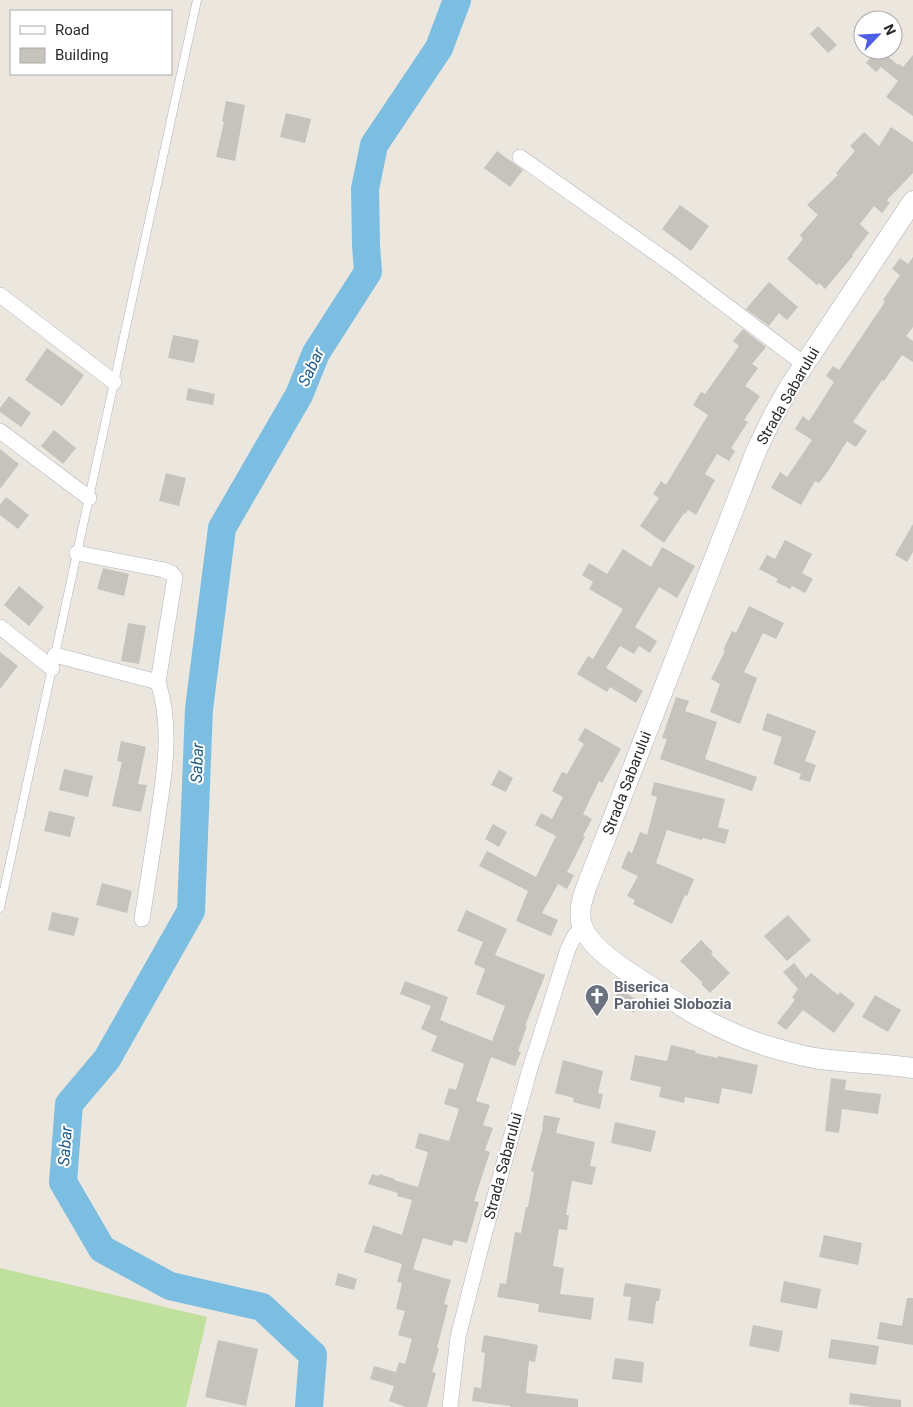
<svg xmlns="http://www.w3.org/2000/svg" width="913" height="1407" viewBox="0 0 913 1407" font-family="Roboto,sans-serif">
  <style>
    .pitch { fill: #bfe19d }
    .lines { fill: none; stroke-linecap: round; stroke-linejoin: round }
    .river { stroke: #7cbee1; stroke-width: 28 }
    .building { fill: #c6c3bd }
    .lane-casing { stroke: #b1b3bc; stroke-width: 9 }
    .street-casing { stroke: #b1b3bc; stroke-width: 16 }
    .secondary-casing { stroke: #b1b3bc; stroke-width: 21 }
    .lane { stroke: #fff; stroke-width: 8 }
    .street { stroke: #fff; stroke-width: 15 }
    .secondary { stroke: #fff; stroke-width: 20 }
    .labels { text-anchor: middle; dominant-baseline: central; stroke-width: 4; stroke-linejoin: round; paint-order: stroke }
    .street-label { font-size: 15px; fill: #2a2a2a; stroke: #fff }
    .worship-label { font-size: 15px; font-weight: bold; fill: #5b616d; stroke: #fff; text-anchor: start }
    .water-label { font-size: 16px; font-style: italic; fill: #1c5c8c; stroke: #fff }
  </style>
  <rect width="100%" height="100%" fill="#ebe6de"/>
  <polygon class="pitch" points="0,1268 207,1317 186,1407 0,1407"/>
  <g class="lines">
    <polyline class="river" points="309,1407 313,1355 262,1307 170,1286 102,1249 63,1182 69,1104 107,1059 191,911 199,709 222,528 299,395 316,353 368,272 366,245 365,189 374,145 439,48 457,0"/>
  </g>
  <g class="building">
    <polygon points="818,26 837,45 828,53 810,34"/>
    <polygon points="877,50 880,50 898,65 899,64 903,67 913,55 913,116 886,97 898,81 881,67 876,72 866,63"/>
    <polygon points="226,101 245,105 235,161 216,157 224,122 222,122"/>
    <polygon points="286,113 311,119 305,143 280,137"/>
    <polygon points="891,127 913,142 913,173 887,200 890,203 882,213 874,206 860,224 869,233 852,255 853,256 825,289 819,283 817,285 787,259 803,239 800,235 818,215 807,205 838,175 836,173 855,151 850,146 864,132 879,146"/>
    <polygon points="497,151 523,170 510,187 484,168"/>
    <polygon points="680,205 709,226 691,251 662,229"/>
    <polygon points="913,257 913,327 906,336 913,341 913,362 902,355 884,381 882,380 853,422 867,431 856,447 847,441 829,470 819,483 815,481 801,505 771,488 780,472 787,477 812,440 795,429 803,416 809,421 834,382 826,376 833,366 839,370 885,302 883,300 900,275 892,269 900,258 908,264"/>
    <polygon points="769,282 798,307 787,320 779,313 769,326 746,309"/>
    <polygon points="743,329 766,347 752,364 758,368 745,386 760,396 744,420 748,422 731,448 735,451 729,461 717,454 705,474 715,480 696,515 688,510 685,514 684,513 664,543 640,526 659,498 653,494 661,481 666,485 708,415 693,405 701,392 705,394 739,346 733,341"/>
    <polygon points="173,335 199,340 194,363 168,358"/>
    <polygon points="47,348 84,375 62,406 25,380"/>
    <polygon points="188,388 215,394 213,405 186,400"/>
    <polygon points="9,396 31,413 21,427 0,412 0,408"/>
    <polygon points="54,430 76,448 63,464 41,446"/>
    <polygon points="0,449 19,464 0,489"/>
    <polygon points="166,473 186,478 179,506 159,501"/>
    <polygon points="6,497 29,515 18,529 0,515 0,505"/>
    <polygon points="913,524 913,552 907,562 895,555"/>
    <polygon points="785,540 812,554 802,573 813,579 805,593 792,586 790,589 776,582 778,579 759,569 767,555 775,559"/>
    <polygon points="662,547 695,566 677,598 659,587 635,627 657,641 650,653 639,646 634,654 620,646 606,668 643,691 636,703 610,687 607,692 577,674 588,656 593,659 623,609 589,589 593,582 582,575 589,563 607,574 623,549 651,567"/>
    <polygon points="103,568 129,574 124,596 97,589"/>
    <polygon points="19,586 44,607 29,626 4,605"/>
    <polygon points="749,606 784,623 776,639 763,633 744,672 757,678 740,724 710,712 720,684 711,679 725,651 723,650 732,631 736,633"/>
    <polygon points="128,623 146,626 139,664 121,661"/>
    <polygon points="0,652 18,666 0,689"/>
    <polygon points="676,697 689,701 685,711 717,722 705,759 757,777 752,791 660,759 667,739 662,738"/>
    <polygon points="767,713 816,731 805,761 816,765 810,782 799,779 801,774 773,764 782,737 762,730"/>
    <polygon points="585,728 621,749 602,783 599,781 583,814 592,819 583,836 585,837 567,872 574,875 567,889 558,884 542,913 558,920 551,936 516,921 528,891 479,866 487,851 536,877 556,836 535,825 541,813 552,819 563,797 552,791 562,772 567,774 584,744 578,740"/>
    <polygon points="121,741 146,747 138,784 147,785 141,812 112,806 122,762 117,761"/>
    <polygon points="64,769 93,776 88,797 59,790"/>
    <polygon points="499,770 513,778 506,792 491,785"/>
    <polygon points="654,782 725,799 718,827 729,830 725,844 703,838 702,840 667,830 656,863 694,879 687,896 685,895 672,924 633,904 635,900 627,896 638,876 621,868 628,851 632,853 640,832 647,835 657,797 651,795"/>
    <polygon points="49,811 75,817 70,837 44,831"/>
    <polygon points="493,824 507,832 499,847 485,839"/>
    <polygon points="102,883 132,891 127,913 96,905"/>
    <polygon points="466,910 507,929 495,955 545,975 525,1026 527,1026 518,1051 521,1052 515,1066 491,1057 476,1101 490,1105 483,1125 493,1128 485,1150 490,1152 474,1201 479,1202 467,1243 454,1240 452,1246 423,1238 413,1269 451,1280 444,1304 448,1305 437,1348 439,1349 432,1372 436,1373 427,1407 406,1407 389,1401 394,1386 370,1379 374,1366 396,1372 399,1362 405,1364 412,1339 398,1335 405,1311 396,1309 402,1283 397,1282 402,1264 364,1252 373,1225 402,1235 412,1200 397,1196 398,1193 368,1184 372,1174 379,1176 379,1174 395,1179 394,1180 418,1187 428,1152 415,1148 419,1133 449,1141 459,1109 444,1104 449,1088 456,1090 464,1064 431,1051 437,1036 421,1029 431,1006 400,994 405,981 448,997 440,1020 492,1041 505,1006 476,994 485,969 474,964 483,942 457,931"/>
    <polygon points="52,912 79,918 74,936 48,930"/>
    <polygon points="788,915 811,940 787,961 764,936"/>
    <polygon points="701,940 713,952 711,954 730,973 710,993 701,984 703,983 680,961"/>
    <polygon points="794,963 806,978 811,973 838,995 840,992 855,1004 834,1033 803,1010 786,1030 777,1023 795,1000 792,997 798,989 783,972"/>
    <polygon points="621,989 641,1003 634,1013 614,998"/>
    <polygon points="875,995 901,1010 888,1032 862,1017"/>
    <polygon points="671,1045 696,1051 695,1053 718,1058 718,1056 758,1065 752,1094 722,1088 719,1104 685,1097 684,1103 659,1097 661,1087 630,1080 635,1055 667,1061"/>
    <polygon points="563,1060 603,1071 598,1093 603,1094 600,1109 573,1102 574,1098 555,1093"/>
    <polygon points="831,1078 846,1080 845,1090 881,1094 878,1114 842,1109 839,1133 825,1131"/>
    <polygon points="544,1115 560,1118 556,1133 595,1142 590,1166 596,1167 592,1185 572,1181 566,1215 569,1215 567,1230 559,1229 553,1266 564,1268 560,1294 594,1298 591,1320 538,1312 539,1304 497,1297 500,1283 506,1284 515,1232 521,1233 526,1207 528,1207 534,1172 531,1171 543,1127 542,1127"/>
    <polygon points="615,1122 656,1131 651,1152 611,1143"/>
    <polygon points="824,1235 862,1243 858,1265 819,1257"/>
    <polygon points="338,1273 357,1279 354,1290 335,1285"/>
    <polygon points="784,1281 821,1289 817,1309 780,1302"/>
    <polygon points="625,1283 661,1289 659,1301 656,1301 653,1324 628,1320 631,1297 623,1296"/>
    <polygon points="907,1298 913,1298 913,1345 877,1339 880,1322 902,1326"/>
    <polygon points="753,1325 783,1331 779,1352 749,1346"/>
    <polygon points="484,1335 538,1345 535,1362 529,1361 526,1393 578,1399 578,1407 510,1407 510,1406 472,1401 474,1387 481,1388 485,1353 481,1352"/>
    <polygon points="831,1339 879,1346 876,1365 828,1358"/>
    <polygon points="218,1340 258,1349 246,1406 205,1397"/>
    <polygon points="615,1358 644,1362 642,1383 612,1379"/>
    <polygon points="850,1393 901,1400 901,1407 872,1407 849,1404"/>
  </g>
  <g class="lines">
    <g class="lane-casing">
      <polyline id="lane" points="0,908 197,0"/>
    </g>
    <g class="street-casing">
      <g id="street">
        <polyline points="520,157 670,263 804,364"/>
        <polyline points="0,295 114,382"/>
        <polyline points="0,431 89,498"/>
        <path d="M77,553L164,570L171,573L175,577L158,682C173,729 164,776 157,823C152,855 147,887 142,919"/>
        <polyline points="0,627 52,668"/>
        <polyline points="55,655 158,682"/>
        <polyline points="450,1407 458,1337 482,1243 529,1072 568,949 574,937 582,926"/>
      </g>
    </g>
    <g class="secondary-casing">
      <path id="secondary" d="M913,201L790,386L773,416L757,449L586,888C582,900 578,912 582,925C590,952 644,982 668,997C680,1004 691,1013 704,1019C728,1032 754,1043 781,1050C792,1053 803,1056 814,1058C847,1063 880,1063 913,1068"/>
    </g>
    <use href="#lane" class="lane"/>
    <use href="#street" class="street"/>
    <use href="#secondary" class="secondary"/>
  </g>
  <defs>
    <g id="church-pin" transform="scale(1.25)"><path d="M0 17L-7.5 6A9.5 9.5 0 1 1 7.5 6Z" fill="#6b7280" stroke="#fff"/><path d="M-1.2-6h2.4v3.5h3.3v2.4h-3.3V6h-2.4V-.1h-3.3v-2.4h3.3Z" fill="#fff"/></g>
  </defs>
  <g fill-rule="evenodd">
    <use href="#church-pin" x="597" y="996"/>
  </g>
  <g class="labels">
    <g class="street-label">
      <text transform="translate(788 396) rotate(-60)">Strada Sabarului</text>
      <text transform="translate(627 783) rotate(-69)">Strada Sabarului</text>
      <text transform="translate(503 1166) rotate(-75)">Strada Sabarului</text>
    </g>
    <g class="worship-label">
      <text x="614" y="987">Biserica<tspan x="614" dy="17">Parohiei Slobozia</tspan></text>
    </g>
    <g class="water-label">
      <text transform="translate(311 367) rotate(-65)">Sabar</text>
      <text transform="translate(197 763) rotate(-88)">Sabar</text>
      <text transform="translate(65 1146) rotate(-86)">Sabar</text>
    </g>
  </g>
  <rect x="10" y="10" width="162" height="65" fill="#ffffff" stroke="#aaaaaa"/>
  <rect x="20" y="26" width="25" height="8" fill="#ffffff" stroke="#aaaaaa"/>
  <text x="55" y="35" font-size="15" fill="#2a2a2a">Road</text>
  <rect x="20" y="48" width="25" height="15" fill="#c6c3bd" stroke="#aaaaaa"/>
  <text x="55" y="60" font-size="15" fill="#2a2a2a">Building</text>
  <g transform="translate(878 35) rotate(65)"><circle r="24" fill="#ffffff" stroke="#aaaaaa"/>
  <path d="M0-4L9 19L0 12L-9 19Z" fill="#4f5ee6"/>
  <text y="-8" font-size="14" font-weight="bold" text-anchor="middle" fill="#2a2a2a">N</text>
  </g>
</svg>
